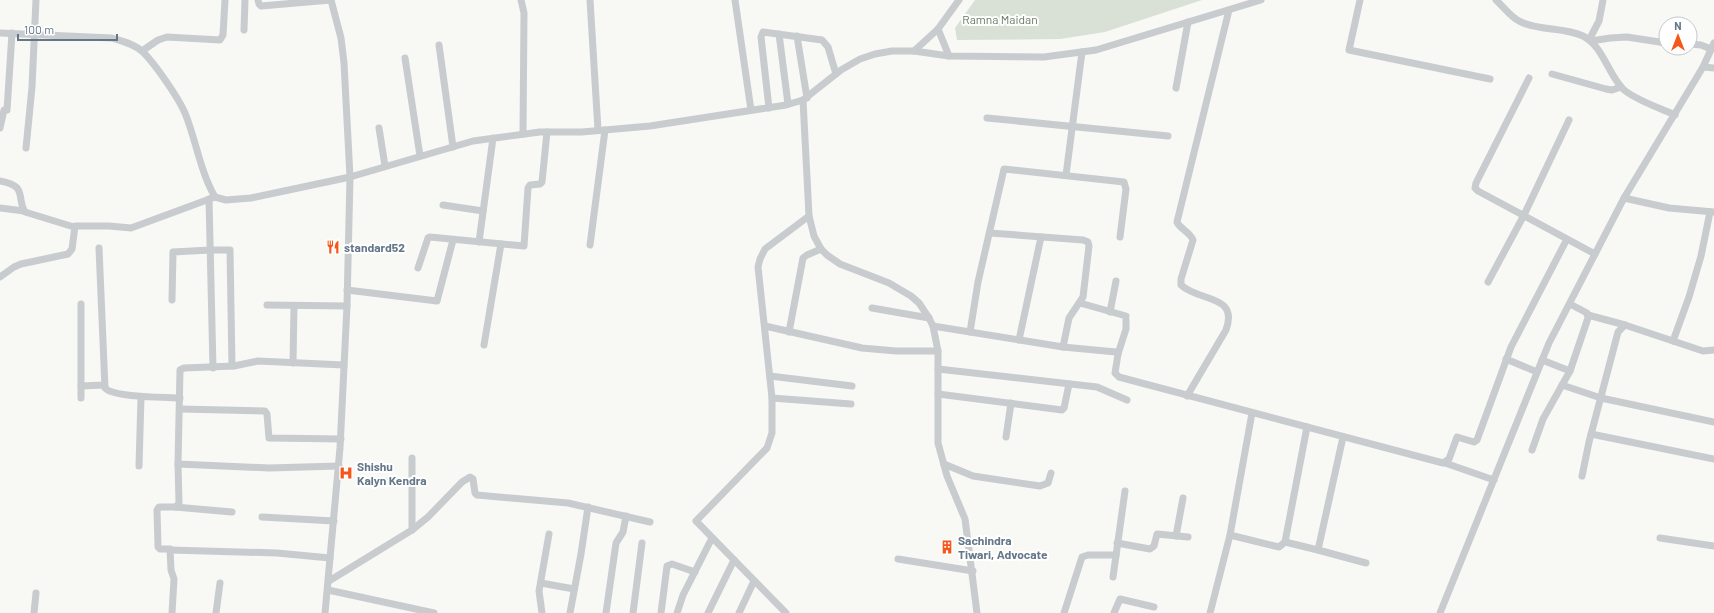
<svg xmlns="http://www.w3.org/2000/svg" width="1714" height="613" viewBox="0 0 1714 613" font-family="Barlow,sans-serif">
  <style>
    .green { fill: #d9e1d6 }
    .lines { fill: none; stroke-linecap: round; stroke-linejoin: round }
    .minor { stroke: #c8cccf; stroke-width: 7 }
    .labels { text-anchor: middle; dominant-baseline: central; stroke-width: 4; stroke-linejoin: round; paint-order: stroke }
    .park-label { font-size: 12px; fill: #647a60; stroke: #fff }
    .poi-label { font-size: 12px; font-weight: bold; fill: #647789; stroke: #fff; text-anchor: start }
  </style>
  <rect width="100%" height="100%" fill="#f8f8f5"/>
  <polygon class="green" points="975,0 1202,0 1105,32 1060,39 957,40 955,28"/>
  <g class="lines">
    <g class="minor">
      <polyline points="258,0 259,4 261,6 331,0"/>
      <polyline points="521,0 524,13 523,134"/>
      <polyline points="590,0 598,130"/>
      <polyline points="735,0 751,110"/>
      <polyline points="1360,0 1349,50 1490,79"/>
      <path d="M1496,0C1504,7 1511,18 1521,22C1540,31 1564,27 1583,36C1603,46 1608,74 1623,89C1635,100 1660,108 1675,115"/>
      <polyline points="938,29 949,56"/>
      <polyline points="244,30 245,0"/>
      <path d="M0,33L112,38C122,41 135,44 143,52C155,64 178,97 185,113C196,140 200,171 215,197L226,200L251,198L350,177L473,141L540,132H582L650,126L786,105L803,100L841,70L860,59L875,54L892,51H914L949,56L1044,57L1096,50L1261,0"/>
      <polyline points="779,34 788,104"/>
      <polyline points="797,36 807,98"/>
      <polyline points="1589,40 1599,21 1603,0"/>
      <polyline points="1591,41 1610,38 1627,37 1666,43"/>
      <polyline points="1690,44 1701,45 1711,49"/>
      <polyline points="439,45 453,147"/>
      <polyline points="142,51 158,40 167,37 220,40 223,35 225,0"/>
      <polyline points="914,51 938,29 959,0"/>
      <polyline points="405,58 420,156"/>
      <polyline points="1703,67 1714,43"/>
      <polyline points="1552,74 1606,89 1612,90 1621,87"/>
      <polyline points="1529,78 1476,183 1475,188 1478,191 1595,254"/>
      <polyline points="1176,88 1188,22"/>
      <polyline points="803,100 809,216 814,236 821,249 827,255 840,264 889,283 911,296 919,303 929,318 933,326 938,351 938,443 947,476 965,519 977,613"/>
      <polyline points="769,108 761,37 763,32 822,40 828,47 836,74"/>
      <polyline points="7,110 12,33"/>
      <polyline points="987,118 1168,136"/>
      <polyline points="0,128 4,110"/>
      <polyline points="379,128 385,166"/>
      <polyline points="26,148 32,87 36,0"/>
      <polyline points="1066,175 1082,52"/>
      <path d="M0,181C28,186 16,197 25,212L74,227"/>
      <polyline points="1624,198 1669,208 1714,212"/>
      <polyline points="209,199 213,368"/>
      <polyline points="443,205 483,211"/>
      <polyline points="0,208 24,211"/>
      <polyline points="990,233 1083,240 1088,242 1089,246 1083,297 1069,318 1063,347"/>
      <polyline points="479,242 493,138"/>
      <polyline points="590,245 605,130"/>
      <path d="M99,248L105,388C114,398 165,397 180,398"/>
      <polyline points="418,268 428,238 430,237 524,246 528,188 530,185 540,184 542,182 547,132"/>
      <polyline points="0,277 14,267 21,264 68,254 72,249 75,226 109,226 131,228 215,197"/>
      <polyline points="1488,282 1524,215 1569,120"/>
      <polyline points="347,290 437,301 453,240"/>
      <polyline points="172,300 173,252 210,250 230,250 232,366"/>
      <polyline points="1080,303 1126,316"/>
      <polyline points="267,305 347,306"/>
      <polyline points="872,308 929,318"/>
      <polyline points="1110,312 1116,281"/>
      <polyline points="1588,315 1625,325"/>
      <polyline points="765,326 862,348 896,351 938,351"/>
      <polyline points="933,326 1063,347 1116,352 1118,354 1115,373 1119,377 1443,463 1449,459 1457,437 1474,442 1477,440 1511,347 1567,239"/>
      <polyline points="789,332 803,258 807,255 821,249"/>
      <polyline points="970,332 978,282 1004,169 1124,182 1126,189 1120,237"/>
      <polyline points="1019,340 1041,237"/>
      <polyline points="1673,341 1689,297 1701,256 1710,212"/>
      <polyline points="484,345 501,244"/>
      <polyline points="1118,354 1126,329 1126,320"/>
      <polyline points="1506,359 1537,372"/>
      <polyline points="1542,360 1570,371"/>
      <polyline points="293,363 294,306"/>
      <polyline points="938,369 1097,387 1127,400"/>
      <polyline points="770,376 852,386"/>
      <polyline points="1562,385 1601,398 1714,422"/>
      <polyline points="81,386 104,385"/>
      <polyline points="938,394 1062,410 1064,408 1069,384"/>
      <path d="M1187,396L1226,330C1239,294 1199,302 1181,285V279L1193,240C1190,232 1180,229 1177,222L1229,10"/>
      <polyline points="81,398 81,304"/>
      <polyline points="772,398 851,404"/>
      <polyline points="180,409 265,411 267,414 269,438 341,439"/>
      <polyline points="1591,434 1714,459"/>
      <polyline points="1006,437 1011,403"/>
      <polyline points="1532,450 1543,419 1570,371 1588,318 1587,313 1570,304"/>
      <polyline points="1445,463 1494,480"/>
      <polyline points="178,464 269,468 339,466"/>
      <polyline points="944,464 973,476 1040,486 1048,483 1051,473"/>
      <polyline points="139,466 141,397"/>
      <polyline points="1582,476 1589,442 1618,332 1625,325 1703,351 1714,350"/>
      <polyline points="379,481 412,482"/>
      <polyline points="175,507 232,512"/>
      <polyline points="262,517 334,521"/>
      <polyline points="412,530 412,458"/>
      <polyline points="1230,535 1279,547 1285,542 1318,550 1366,563"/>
      <polyline points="1176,536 1183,498"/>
      <polyline points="1660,538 1714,546"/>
      <polyline points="1285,542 1307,427"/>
      <polyline points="1117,543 1150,549 1154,546 1157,534 1188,537"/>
      <polyline points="170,550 277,553 330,558"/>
      <polyline points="1318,550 1343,437"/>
      <polyline points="898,559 973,571"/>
      <polyline points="1113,577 1125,491"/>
      <polyline points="329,581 412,530 428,517 462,482 470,477 473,479 475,493 477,495 568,503 650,522"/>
      <polyline points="541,583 574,589"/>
      <polyline points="328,590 434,613"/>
      <polyline points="34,613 36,593"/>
      <polyline points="172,613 174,579 171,570 170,549 160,549 158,547 157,510 159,507 176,507 179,503 178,464 180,370 184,368 234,366 258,361 344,365"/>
      <polyline points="216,613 220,583"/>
      <polyline points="325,613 340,448 347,306 350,177 344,63 341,38 331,0"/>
      <polyline points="542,613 539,591 549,534"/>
      <polyline points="570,613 581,554 588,507"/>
      <polyline points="606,613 616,543 623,532 626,516"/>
      <polyline points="633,613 642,543"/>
      <polyline points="661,613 667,566 672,564 695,572"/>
      <polyline points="677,613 683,595 712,538"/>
      <polyline points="708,613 734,560"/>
      <polyline points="739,613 754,581"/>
      <polyline points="786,613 696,521 767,448 772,433 772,398 758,267 760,259 765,249 809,216"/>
      <polyline points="1064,613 1082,557 1088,555 1116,555"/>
      <polyline points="1114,613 1120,599 1154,607"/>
      <polyline points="1210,613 1230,535 1252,413"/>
      <polyline points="1440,613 1549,343 1624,198 1703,67 1714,68"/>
    </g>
  </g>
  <defs>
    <g id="restaurant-bare" transform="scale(1.08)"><path d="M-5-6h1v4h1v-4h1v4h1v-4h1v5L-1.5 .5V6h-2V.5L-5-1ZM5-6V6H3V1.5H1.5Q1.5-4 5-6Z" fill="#f55619" stroke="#fff" stroke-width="2.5" paint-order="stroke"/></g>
    <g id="hospital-bare" transform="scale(1.08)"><path d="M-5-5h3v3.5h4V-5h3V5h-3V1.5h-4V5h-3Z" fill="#f55619" stroke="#fff" stroke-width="2.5" paint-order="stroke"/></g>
    <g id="building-bare" transform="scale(1.08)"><path d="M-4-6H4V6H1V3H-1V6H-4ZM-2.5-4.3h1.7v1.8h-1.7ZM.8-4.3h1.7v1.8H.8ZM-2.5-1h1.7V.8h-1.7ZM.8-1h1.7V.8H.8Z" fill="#f55619" stroke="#fff" stroke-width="2.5" paint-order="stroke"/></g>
  </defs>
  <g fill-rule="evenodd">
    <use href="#restaurant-bare" x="333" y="247"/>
    <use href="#hospital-bare" x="346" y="473"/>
    <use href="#building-bare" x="947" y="547"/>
  </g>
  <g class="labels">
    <g class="park-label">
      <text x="1000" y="19">Ramna Maidan</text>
    </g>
    <g class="poi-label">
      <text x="344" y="247">standard52</text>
      <text x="357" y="466">Shishu<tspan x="357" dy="14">Kalyn Kendra</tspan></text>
      <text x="958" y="540">Sachindra<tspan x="958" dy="14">Tiwari, Advocate</tspan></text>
    </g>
  </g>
  <g transform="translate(1678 36)"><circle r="19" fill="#ffffff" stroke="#c1c9d0"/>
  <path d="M0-3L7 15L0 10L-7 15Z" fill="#f55619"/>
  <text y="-6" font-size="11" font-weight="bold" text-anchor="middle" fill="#647789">N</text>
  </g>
  <path d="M18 34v6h99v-6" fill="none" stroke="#647789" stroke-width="2"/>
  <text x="24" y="34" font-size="12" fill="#647789" stroke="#ffffff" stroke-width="3" paint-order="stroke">100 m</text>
</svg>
